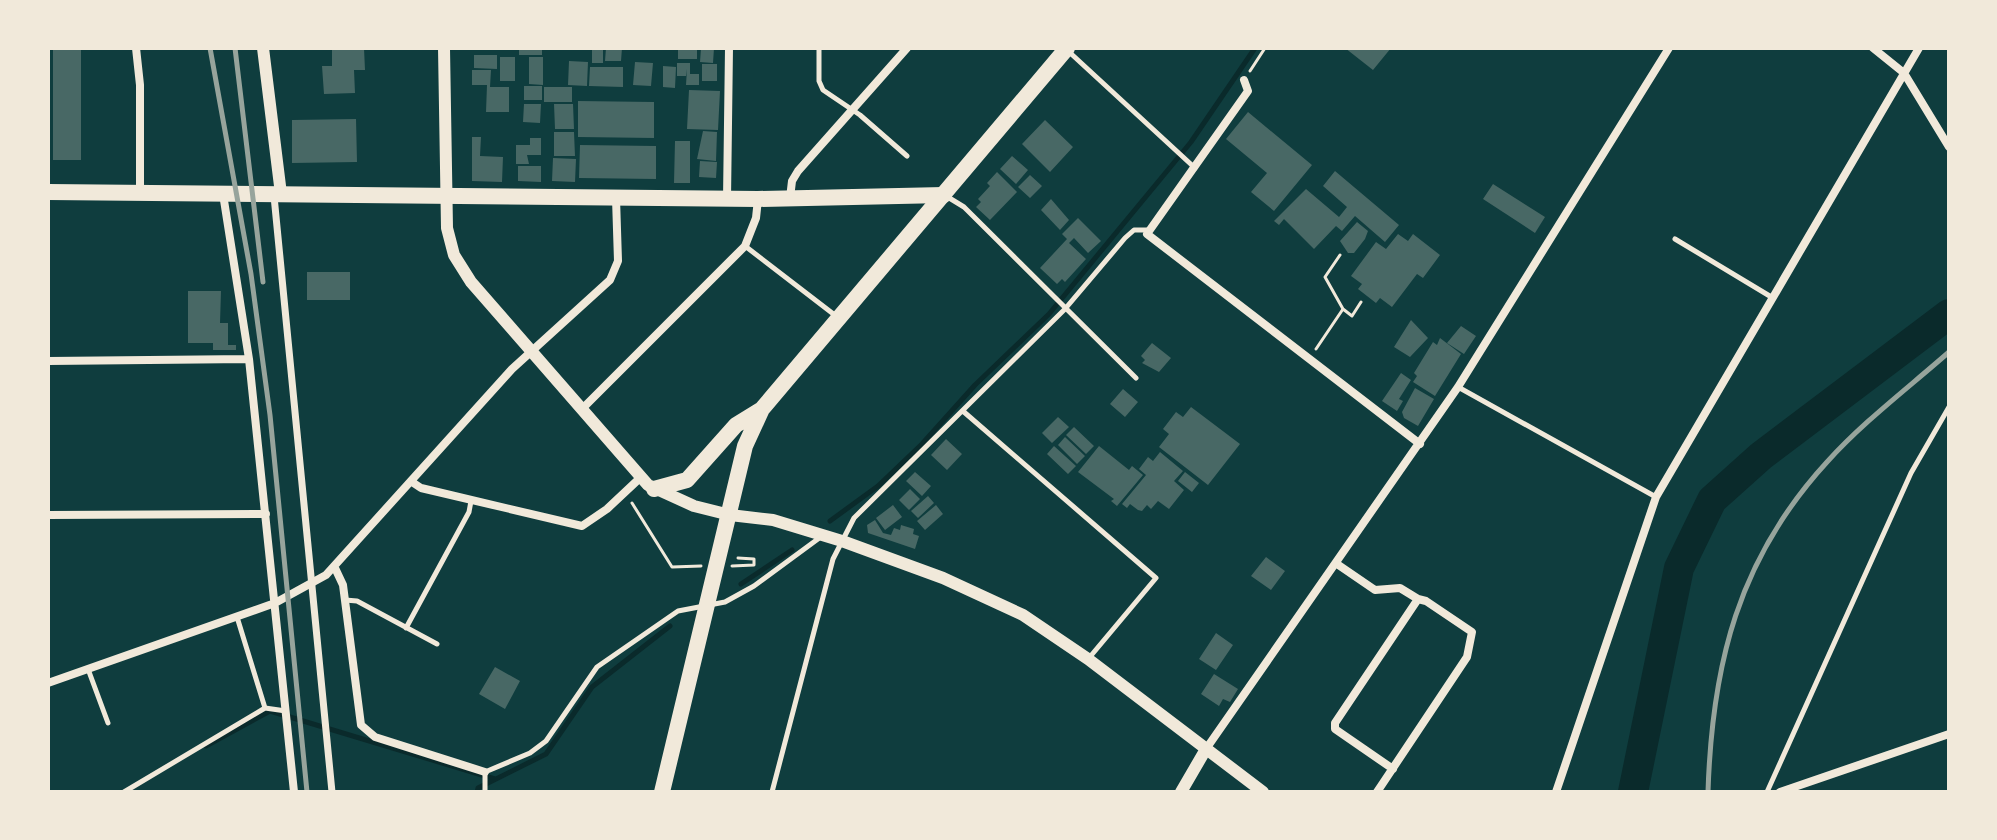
<svg xmlns="http://www.w3.org/2000/svg" width="1997" height="840" viewBox="0 0 1997 840" font-family="Jost,sans-serif">
<style>
.lines{fill:none;stroke-linecap:round;stroke-linejoin:round}
.stream{stroke:#0a2a2b;stroke-width:5}
.river{stroke:#0a2a2b;stroke-width:30}
.building{fill:#486865}
.path{stroke:#f1e9da;stroke-width:3}
.service{stroke:#f1e9da;stroke-width:5}
.pedestrian{stroke:#f1e9da;stroke-width:7}
.minor{stroke:#f1e9da;stroke-width:8}
.tertiary{stroke:#f1e9da;stroke-width:12}
.primary{stroke:#f1e9da;stroke-width:16}
.trunk{stroke:#f1e9da;stroke-width:16}
.rail{stroke:#97a49c;stroke-width:5}
</style>
<rect width="100%" height="100%" fill="#0f3d3e"/>
<g class="lines">
<!-- stream -->
<path class="stream" d="M830,521L878,486L922,444L975,385L1049,314L1191,142L1255,48
M741,584L792,550
M206,746L270,711L495,779
M477,792L478,788L546,754L592,687L670,626"/>
<!-- river -->
<path class="river" d="M1633,792L1679,568L1712,500L1761,456L1949,314"/>
</g>
<!-- building -->
<path class="building" d="M53,48H81V160H53Z
M332,48H364L365,70H354L355,93L324,94L322,66H332Z
M519,48H542V55H519Z
M592,48H603V63H592Z
M606,48H622L621,61H605Z
M678,48H697V59H678Z
M701,48H714L713,63L700,62Z
M1345,48H1391L1373,70Z
M474,55H497V69L474,68Z
M500,57H515V81H500Z
M529,57H543V85L529,84Z
M569,61L588,62L587,86L568,85Z
M635,62L653,63L651,86L633,85Z
M677,63H690V74H699V85H686L687,69L686,76H677Z
M702,64H717V81H702Z
M663,66L676,67L675,88L663,87Z
M590,67H623V87L589,86Z
M472,70H491L490,87H509V112H486L487,85H472Z
M524,86H542V100H524Z
M544,87H572V102H544Z
M689,90L720,91L718,130L687,129Z
M578,101L654,102V138L578,137Z
M524,104H541L540,123L523,122Z
M554,104H573L574,129H555Z
M1248,112L1312,165L1274,211L1251,192L1267,173L1226,139Z
M356,119L357,162L292,163V120Z
M1045,120L1073,147L1050,172L1022,144Z
M703,131L717,132L716,161L697,159Z
M554,132H574L575,156H554Z
M472,137H481L480,156L503,157L502,182L472,181Z
M530,138H541V155H527L529,164H516V145H530Z
M675,141H690V183H674Z
M580,145L656,146V179L579,178Z
M1012,156L1028,170L1016,184L1000,169Z
M553,158L576,159L575,182L552,181Z
M700,161L717,162L716,178L699,177Z
M518,166H541V182L518,181Z
M1335,171L1399,225L1385,242L1355,216L1342,231L1336,226L1314,249L1284,219L1279,225L1274,221L1306,189L1339,217L1347,207L1323,186Z
M997,172L1017,192L990,220L976,207L981,202L978,199L990,186L987,183Z
M1030,175L1042,186L1030,198L1018,187Z
M1493,184L1545,217L1535,233L1483,199Z
M1051,199L1069,220L1060,230L1041,210Z
M1078,218L1101,241L1088,253L1074,238L1069,243L1086,259L1065,282L1062,279L1057,284L1040,268L1067,239L1062,234Z
M1357,222L1368,231L1365,239L1354,253H1348L1340,241Z
M1398,234L1408,241L1413,234L1440,255L1423,278L1417,274L1392,307L1380,298L1376,303L1358,289L1362,284L1351,276L1376,242L1386,249Z
M307,272H350V300H307Z
M188,291H221L220,323H228V345H236V350H213V343H188Z
M1411,320L1428,338L1410,357L1394,347Z
M1461,326L1476,336L1464,354L1447,343Z
M1440,338L1461,354L1435,396L1413,382L1417,376L1414,373L1433,342L1437,345Z
M1152,343L1171,358L1159,372L1142,363L1145,360L1141,356Z
M1401,373L1411,380L1399,399L1403,401L1397,411L1382,401Z
M1415,388L1434,399L1418,426L1404,418L1402,412Z
M1123,389L1138,402L1125,417L1110,404Z
M1191,407L1240,444L1208,485L1159,447L1169,434L1163,429L1176,412L1183,417Z
M1058,417L1069,427L1052,443L1042,433Z
M1074,427L1094,446L1086,454L1066,435Z
M1065,437L1085,456L1077,464L1058,445Z
M946,439L962,454L947,470L931,455Z
M1054,446L1076,466L1068,474L1047,454Z
M1099,446L1129,470L1132,466L1143,475L1117,506L1111,501L1114,499L1078,472Z
M1160,452L1183,471L1174,481L1184,490L1169,509L1158,501L1151,509L1147,505L1142,511L1138,510L1130,504L1127,508L1122,504L1146,475L1139,469L1148,457L1153,461Z
M915,472L931,486L922,496L906,481Z
M1185,472L1199,483L1192,492L1178,481Z
M910,489L920,499L909,510L899,500Z
M928,496L934,503L918,518L911,511Z
M893,505L902,517L885,530L876,518Z
M936,505L943,514L925,530L917,521Z
M875,520L883,533L891,535L894,528L900,530L901,525L914,529L913,534L919,536L915,549L868,533L867,525Z
M1266,557L1285,571L1271,590L1251,576Z
M1216,633L1233,645L1216,670L1199,659Z
M495,667L520,681L505,709L479,694Z
M1214,674L1238,689L1230,702L1223,699L1219,706L1201,694Z"/>
<g class="lines">
<!-- path -->
<path class="path" d="M1250,71L1265,48
M1340,255L1325,277L1343,309L1352,316L1361,302
M1316,349L1343,309
M632,503L672,567L701,566
M732,566L754,565V559L738,558"/>
<!-- service -->
<path class="service" d="M819,48V81L823,90L860,115L907,156
M1067,50L1195,168
M946,196L964,207L1136,378
M1675,239L1773,298
M745,246L836,316
M1458,387L1656,497
M964,412L1156,578L1089,658
M345,600L357,601L437,644
M237,617L265,708L286,711
M406,628L469,512L471,501
M88,669L108,723
M124,792L265,708
M485,792V772L530,753L546,741L597,667L678,611L725,602L754,586L822,536
M772,792L833,559L854,518L1065,309L1125,238L1134,230H1147
M1767,792L1911,473L1949,407"/>
<!-- pedestrian -->
<path class="pedestrian" d="M274,196L332,792"/>
<!-- minor -->
<path class="minor" d="M136,48L140,85V193
M1873,48L1904,73L1949,147
M1244,80L1248,91L1147,234L1420,444
M223,194L249,359L294,792
M790,198L792,181L798,171L907,48
M727,199L729,48
M48,361L249,359
M582,409L745,246L756,218L758,199
M412,482L421,488L582,526L607,509L640,478
M48,515L266,514
M1337,564L1375,590L1400,588L1418,599
M335,568L343,585L361,725L375,737L485,772
M48,683L275,603L326,575L512,369L610,280L618,261L616,198
M1206,749L1458,387L1669,48
M1377,792L1467,657L1472,632L1426,601L1418,599L1335,723V729L1393,769
M1556,792L1656,497L1919,48
M1780,792L1949,734"/>
<!-- tertiary -->
<path class="tertiary" d="M263,48L281,194
M444,48L447,228L454,255L471,282L648,485L694,506L730,515L773,520L842,541L943,578L1023,615L1088,659L1263,792
M1181,792L1206,749"/>
<!-- primary -->
<path class="primary" d="M48,192L758,199L944,195"/>
<!-- trunk -->
<path class="trunk" d="M654,489L687,480L736,425L762,409
M662,792L745,446L762,409L1067,48"/>
<!-- rail -->
<path class="rail" d="M210,48L251,274L270,415L307,792
M235,48L263,282
M1708,792C1712,665 1738,559 1827,462C1863,422 1908,388 1949,352"/>
</g>
<!-- border -->
<rect width="1997" height="840" fill="none" stroke="#f1e9da" stroke-width="100"/>
</svg>
